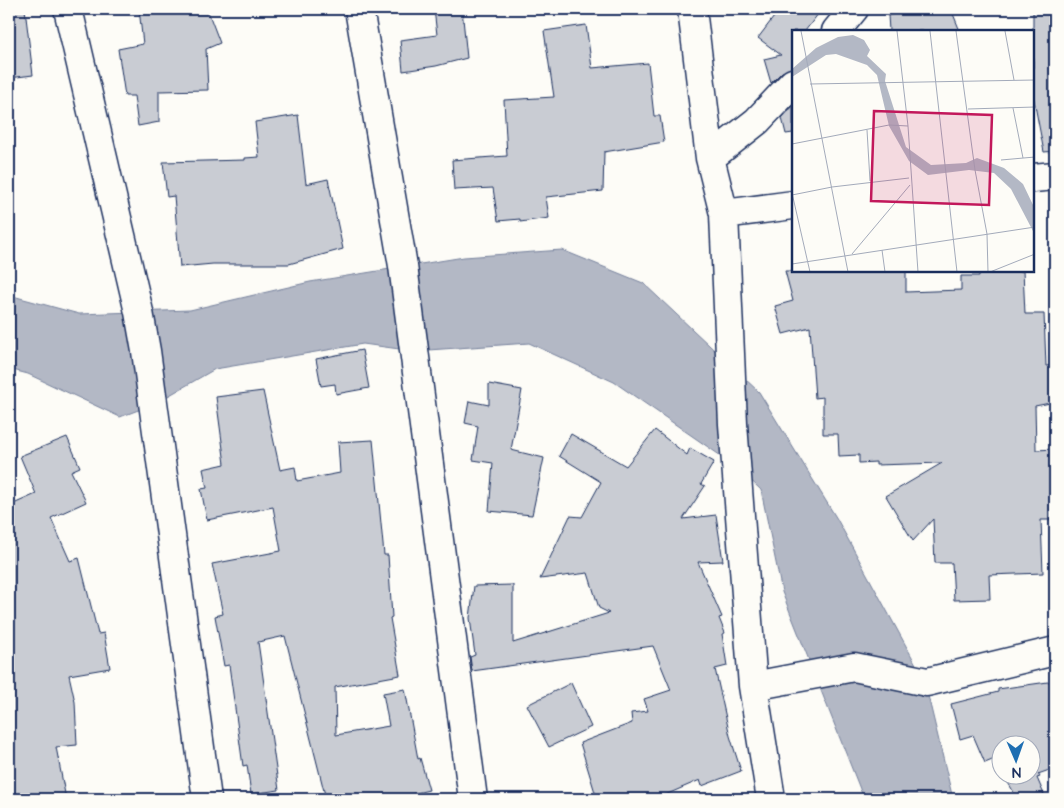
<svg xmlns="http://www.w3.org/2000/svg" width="1064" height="808" viewBox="0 0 1064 808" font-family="'Architects Daughter',sans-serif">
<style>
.water{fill:#b3b8c5;stroke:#76819c}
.building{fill:#c9ccd3;stroke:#1b2f5e}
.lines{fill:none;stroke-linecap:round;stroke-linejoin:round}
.minor-casing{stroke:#1b2f5e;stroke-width:31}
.minor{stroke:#fdfcf7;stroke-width:28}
.inset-road{fill:none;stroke:#a3aaba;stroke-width:1}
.view{fill:#c2185b;fill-opacity:0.15;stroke:#c2185b;stroke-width:2.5}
.inset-edge{fill:none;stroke:#1b2f5e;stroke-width:2.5}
</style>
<rect width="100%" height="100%" fill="#fdfcf7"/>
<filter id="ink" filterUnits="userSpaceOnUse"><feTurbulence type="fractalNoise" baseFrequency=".02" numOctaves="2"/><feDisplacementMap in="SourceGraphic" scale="10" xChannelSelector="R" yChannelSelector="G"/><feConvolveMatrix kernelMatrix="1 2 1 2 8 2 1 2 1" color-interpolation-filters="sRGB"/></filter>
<g filter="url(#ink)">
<!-- water -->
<path class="water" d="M562,250L643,283L759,392L837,519L924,679L953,799H864L782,592L761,490L737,467L614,382L529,343L414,351L363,344L215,369L154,404L120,417L28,374L9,369V295L79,314L190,310L310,282L464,257Z"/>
<!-- building -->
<path class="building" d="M9,9H25L33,75L9,78Z
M139,9H207L220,43L206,49L208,90L159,91V122L138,126L134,96H125L118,49L143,44Z
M434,9H462L467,58L436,66L403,71L400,40L437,35Z
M780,9H822L805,31H793V68L782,72L771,83L764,59L781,55L758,38Z
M951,9L960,31H889L888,15Z
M1033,9H1055V151L1044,152L1033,95Z
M586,25L592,68L648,63L654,116H660L664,142L604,152L603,191L546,197L549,218L520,222V219L498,221L493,188L454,190L452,160L507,156L504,100L554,97L544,31Z
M793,106V133L786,134L782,118Z
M298,115L306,184L328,179L343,249L289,264H213L180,267L174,196L167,197L163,162L245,160V158L259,157L255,122Z
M785,271H906V292L961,290V276H979V271H1023L1025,314H1044L1046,366L1055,365V402L1035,406L1036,450L1055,449V520H1041L1043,573L989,575L990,599L954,600L952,563H935L933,519L913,541L886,496L942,463L876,465V462L859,463V455L839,456L838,434H823V397L815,398L810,327L783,334L775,306L793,301Z
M362,350L369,388L336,394L335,384L321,386L316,359Z
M489,384L522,390L511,450L544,458L532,515L489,511L493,463L473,460L478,426L465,423L469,401L489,405Z
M263,391L280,470L295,467L297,481L340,473L338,442L373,440L384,555H388L392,617L390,618L400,675L335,687L336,735L389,726L383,693L405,689L418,759L420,758L429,790L391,799H326L285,636L258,642L279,790L251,794L247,765L243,766L229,665L224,666L215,616L223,614L212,564L281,551L273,507L207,520L201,489L207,488L203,469L225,464L216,397Z
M655,430L687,455L690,448L714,462L701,484L705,486L683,519L716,515L723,561L698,562L722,617L719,618L725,633L722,634L727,666L715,669L730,736L741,771L702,786L700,780L656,799H597L580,743L632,723L631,713L648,711L644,699L671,690L653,646L472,671L470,657L475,655L470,618L474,586L513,585V643L609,613L599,608L588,573L540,579L570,516L582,517L601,482L559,456L571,434L626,466Z
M67,437L80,467L71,471L86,502L51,518L70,561L79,558L98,634L104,633L110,668L69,675L75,702L77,745L56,747L66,799H9V506L36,494L20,456Z
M1055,681V768L1038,774L1040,777L1037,778L1046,799H1018L1004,776H1032V746H1002V769L997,758L985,763L973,735L960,739L951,704L998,692V689Z
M571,683L591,727L549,747L527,705Z"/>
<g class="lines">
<!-- minor casing -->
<g class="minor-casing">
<path id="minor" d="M68,9L139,312L146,351L207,799
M359,9L403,266L473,799
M692,9L710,158L724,214L733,424L753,686L771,799
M836,31L854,9
M710,158L757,121L793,83
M1033,178L1055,176
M724,214L793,205
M753,686L854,667L927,682L1055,651"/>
</g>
<!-- minor -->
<use href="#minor" class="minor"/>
</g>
</g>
<!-- overview -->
<g transform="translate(792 30)">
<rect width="242" height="242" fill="#fdfcf7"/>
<path d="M61,5L72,10L78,20L75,26L94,44L93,51L114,117L139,135L174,133L185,128L212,138L231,154L242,177V203L219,159L202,143L177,140L136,145L117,131L97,96L85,45L75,35L44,24L34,25L0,47V39L24,18L46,7Z" fill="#b3b8c5"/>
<path class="inset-road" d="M9,1L56,242M105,1L116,96L126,242M138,1L165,242M164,1L183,140L195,204L196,242M213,1L222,50M18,54L243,50M221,78L231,128M176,79L243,77M75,100L78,151M0,114L97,95L116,96M209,130L243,127M0,163L18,242M0,165L40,157L117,148M90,220L93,242M60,224L118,155M0,234L243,197M198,242L243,224"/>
<path class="view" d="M82,81L200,85L197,175L79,171Z"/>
<rect width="242" height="242" class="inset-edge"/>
</g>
<!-- margin -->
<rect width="1064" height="808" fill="none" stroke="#fdfcf7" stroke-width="30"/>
<rect x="15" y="15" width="1034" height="778" fill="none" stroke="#1b2f5e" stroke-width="2" filter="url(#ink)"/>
<!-- north arrow -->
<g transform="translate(1016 760) rotate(178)"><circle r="24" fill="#fdfcf7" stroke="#a3aaba"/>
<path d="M0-4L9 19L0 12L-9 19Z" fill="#1f6fb2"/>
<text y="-8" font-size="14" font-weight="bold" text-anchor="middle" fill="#1b2f5e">N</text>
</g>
</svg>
